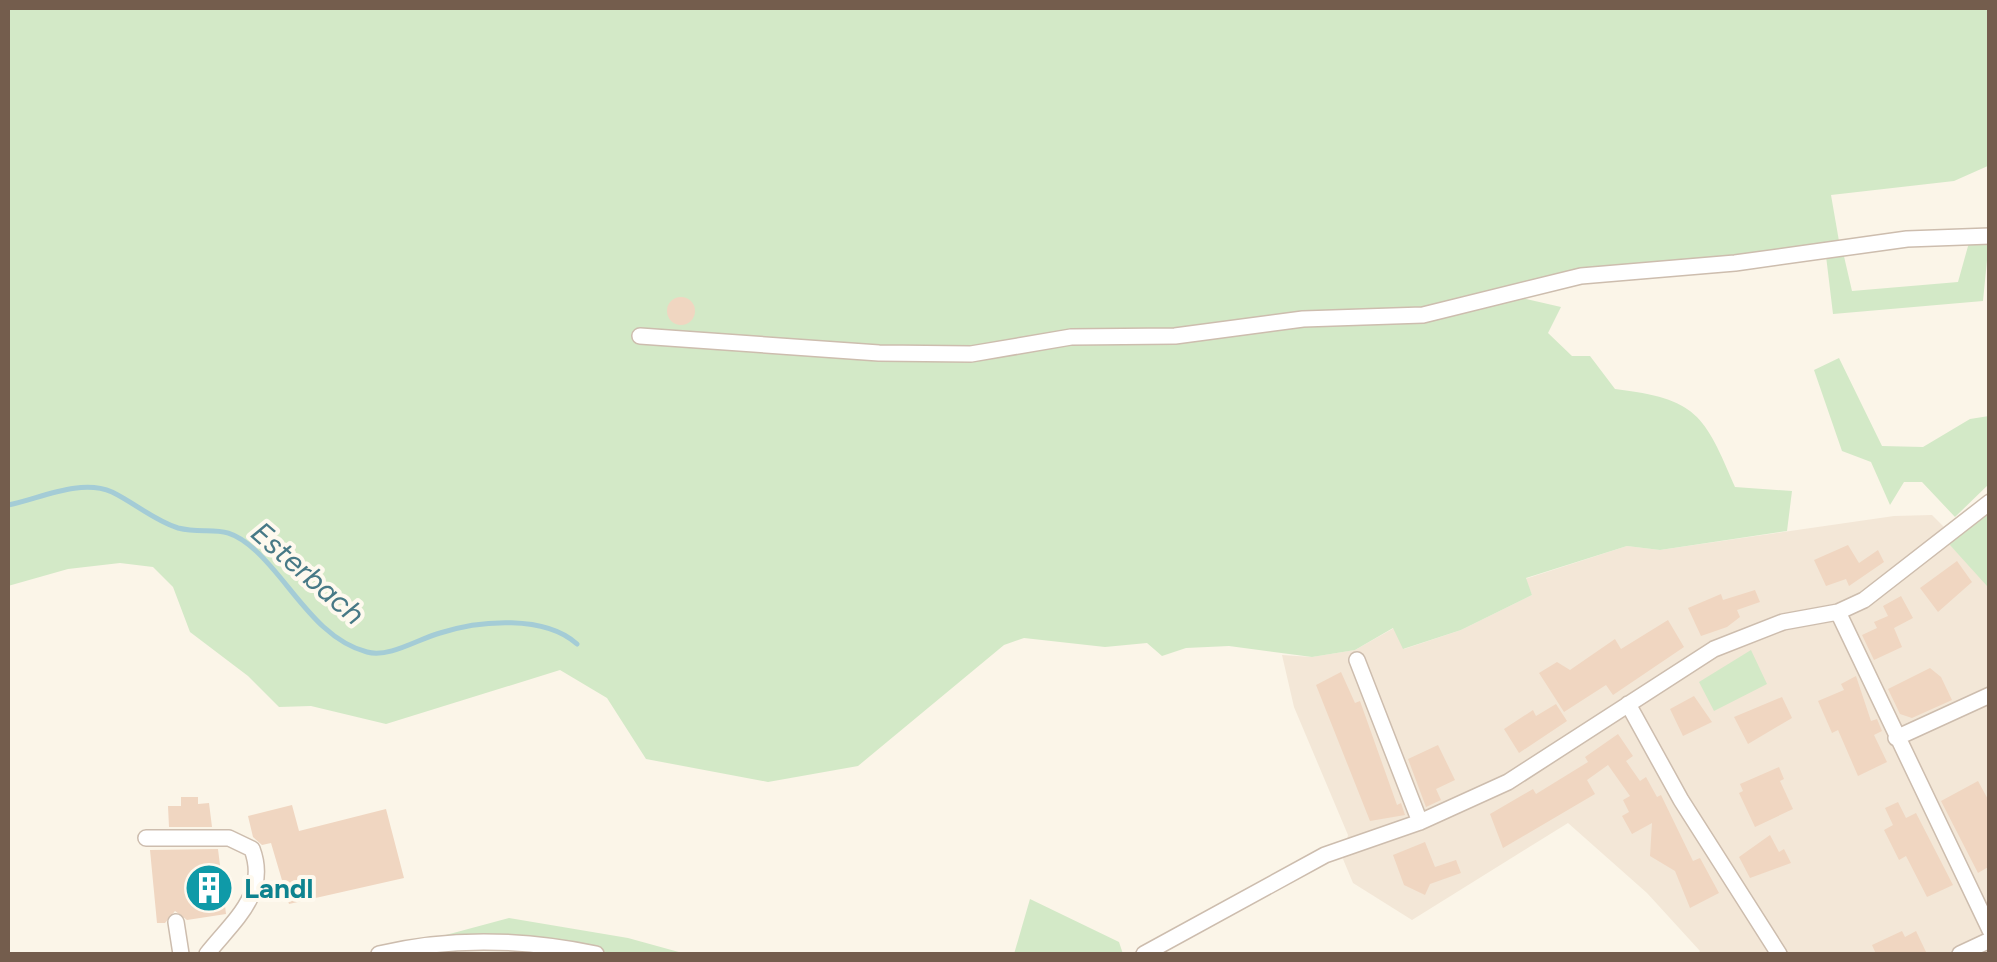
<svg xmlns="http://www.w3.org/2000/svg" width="1997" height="962" viewBox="0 0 1997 962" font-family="Figtree,sans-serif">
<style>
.residential{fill:#f3e7d7}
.green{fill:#d3e9c7}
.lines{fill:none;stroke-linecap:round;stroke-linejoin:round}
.stream{stroke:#a4ccd6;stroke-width:5}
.building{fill:#f0d6c1}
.minor-casing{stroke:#cdbdae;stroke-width:18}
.minor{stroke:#fff;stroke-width:15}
.labels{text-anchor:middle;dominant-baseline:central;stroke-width:8;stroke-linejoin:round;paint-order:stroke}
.culture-label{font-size:28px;font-weight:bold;fill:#0d838f;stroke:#fef9ee;text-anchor:start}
.water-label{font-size:30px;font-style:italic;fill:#477986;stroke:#fef9ee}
</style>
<rect width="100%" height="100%" fill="#fbf5e8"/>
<!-- residential -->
<path class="residential" d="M1932,515L1949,532V544L1989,585V954H1698L1700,951L1647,893L1568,823L1412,920L1353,883L1343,859L1348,835L1294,707L1282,655L1312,657L1355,650L1394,628L1404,649L1461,630L1532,595L1525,579L1627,546L1660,550L1894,516Z"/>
<!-- green -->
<path class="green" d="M8,8H1989L1990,165L1954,181L1831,195L1840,247L1518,289L1522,298L1561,307L1548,333L1572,356H1590L1615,389C1697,399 1704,414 1735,487L1792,491L1787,531L1660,550L1627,546L1526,578L1532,595L1461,630L1403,649L1393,628L1355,650L1312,657L1229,646L1186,648L1162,656L1147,643L1105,647L1024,638L1004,645L858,766L768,782L646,759L607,698L560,670L386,724L311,706L279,707L248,676L190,632L173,587L153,567L120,563L68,569L8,586Z
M1970,239L1989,240L1983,301L1833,314L1826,256L1843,252L1852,291L1958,282Z
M1839,358L1882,446L1923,447L1970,419L1989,416V484L1955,517L1922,482H1904L1890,505L1871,462L1842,451L1814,370Z
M1989,512L1990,585L1987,586L1949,544Z
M1751,650L1767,684L1714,711L1699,682Z
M1030,899L1119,942L1123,954H1014Z
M509,918L628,938L686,954H615L574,945L431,939Z"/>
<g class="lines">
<!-- stream -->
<path class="stream" d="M8,505C39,499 80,478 112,492C133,502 155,521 178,528C210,536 223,520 256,551C291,583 317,639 367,652C390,658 418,639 440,633C480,620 545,615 577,644"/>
</g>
<!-- building -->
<path class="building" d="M667 311a14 14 0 1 1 28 0a14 14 0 1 1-28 0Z
M1848,545L1859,563L1878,550L1884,562L1849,586L1846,579L1826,586L1814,560Z
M1957,561L1972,582L1938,612L1920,588Z
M1755,590L1760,602L1737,610L1740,617L1727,627L1701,636L1688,608L1721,594L1723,600Z
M1901,596L1913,618L1894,628L1902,647L1874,660L1862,635L1877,628L1874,622L1888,616L1883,606Z
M1668,620L1684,647L1613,695L1606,685L1564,712L1539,673L1557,662L1570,670L1615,639L1621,649Z
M1930,668L1941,677L1952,700L1912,718L1900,714L1888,689Z
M1341,672L1355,703L1360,701L1397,805L1401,803L1405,815L1370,821L1316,685Z
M1856,676L1871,721L1877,719L1882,731L1874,735L1887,762L1858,776L1838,730L1832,733L1818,701L1844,690L1841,684Z
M1694,696L1712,722L1683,736L1670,709Z
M1782,697L1792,718L1748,744L1734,717Z
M1556,704L1567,721L1519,753L1504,729L1533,710L1536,716Z
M1618,734L1633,756L1626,761L1640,781L1646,777L1657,797L1661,795L1693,861L1700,858L1719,893L1690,908L1675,871L1650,856L1652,823L1632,834L1622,816L1629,812L1623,800L1630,796L1608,765L1587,780L1595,794L1503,848L1490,814L1533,789L1536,794L1588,762L1585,757Z
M1438,745L1455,780L1436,789L1441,800L1426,807L1408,759Z
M1779,767L1784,779L1780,781L1793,809L1755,827L1739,793L1743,791L1740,784Z
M1978,781L1990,803V866L1978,873L1941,801Z
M181,797H198V804L209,803L212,827H169L168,806H181Z
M1898,802L1906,818L1916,813L1953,885L1927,897L1906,856L1899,860L1884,830L1893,825L1885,808Z
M292,805L299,831L386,809L404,878L289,904L271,843L262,845L253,837L248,816Z
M1770,835L1779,852L1784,849L1791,863L1750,878L1739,857Z
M1425,842L1435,867L1456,860L1461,873L1430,884L1425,895L1404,885L1393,855Z
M218,849L226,914L187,920L175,911L165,923H157L150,850Z
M1902,931L1905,937L1916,931L1927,954H1876L1872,945Z"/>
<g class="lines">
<!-- minor casing -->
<g class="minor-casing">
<path id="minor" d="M640,336L879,353L971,354L1071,337L1175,336L1303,319L1423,315L1581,276L1735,263L1907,239L1990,236
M1838,612L1990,930
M1357,660L1420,822
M1628,704L1681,800L1779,954
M1896,738L1990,695
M146,838H229L252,849C269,894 233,921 207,954
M176,922L181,954
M379,954C450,937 524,939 596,954
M1144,954L1325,855L1420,822L1508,782L1714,649L1783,622L1838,612L1864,600L1990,502
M1960,954L1990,940"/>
</g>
<!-- minor -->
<use href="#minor" class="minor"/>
</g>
<!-- icons -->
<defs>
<g id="building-disc" transform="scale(2.5)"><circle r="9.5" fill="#0f9aa8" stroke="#fef9ee"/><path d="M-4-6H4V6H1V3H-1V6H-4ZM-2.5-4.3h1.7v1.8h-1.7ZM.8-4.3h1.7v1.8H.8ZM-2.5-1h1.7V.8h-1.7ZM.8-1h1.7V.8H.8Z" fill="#fff"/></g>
</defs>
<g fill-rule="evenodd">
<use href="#building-disc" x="209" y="888"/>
</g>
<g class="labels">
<!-- culture labels -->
<g class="culture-label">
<text x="244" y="888">Landl</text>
</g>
<!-- water labels -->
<g class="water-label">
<text transform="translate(308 573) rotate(41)">Esterbach</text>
</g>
</g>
<!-- border -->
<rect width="1997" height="962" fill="none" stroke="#745d4d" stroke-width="20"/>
</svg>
